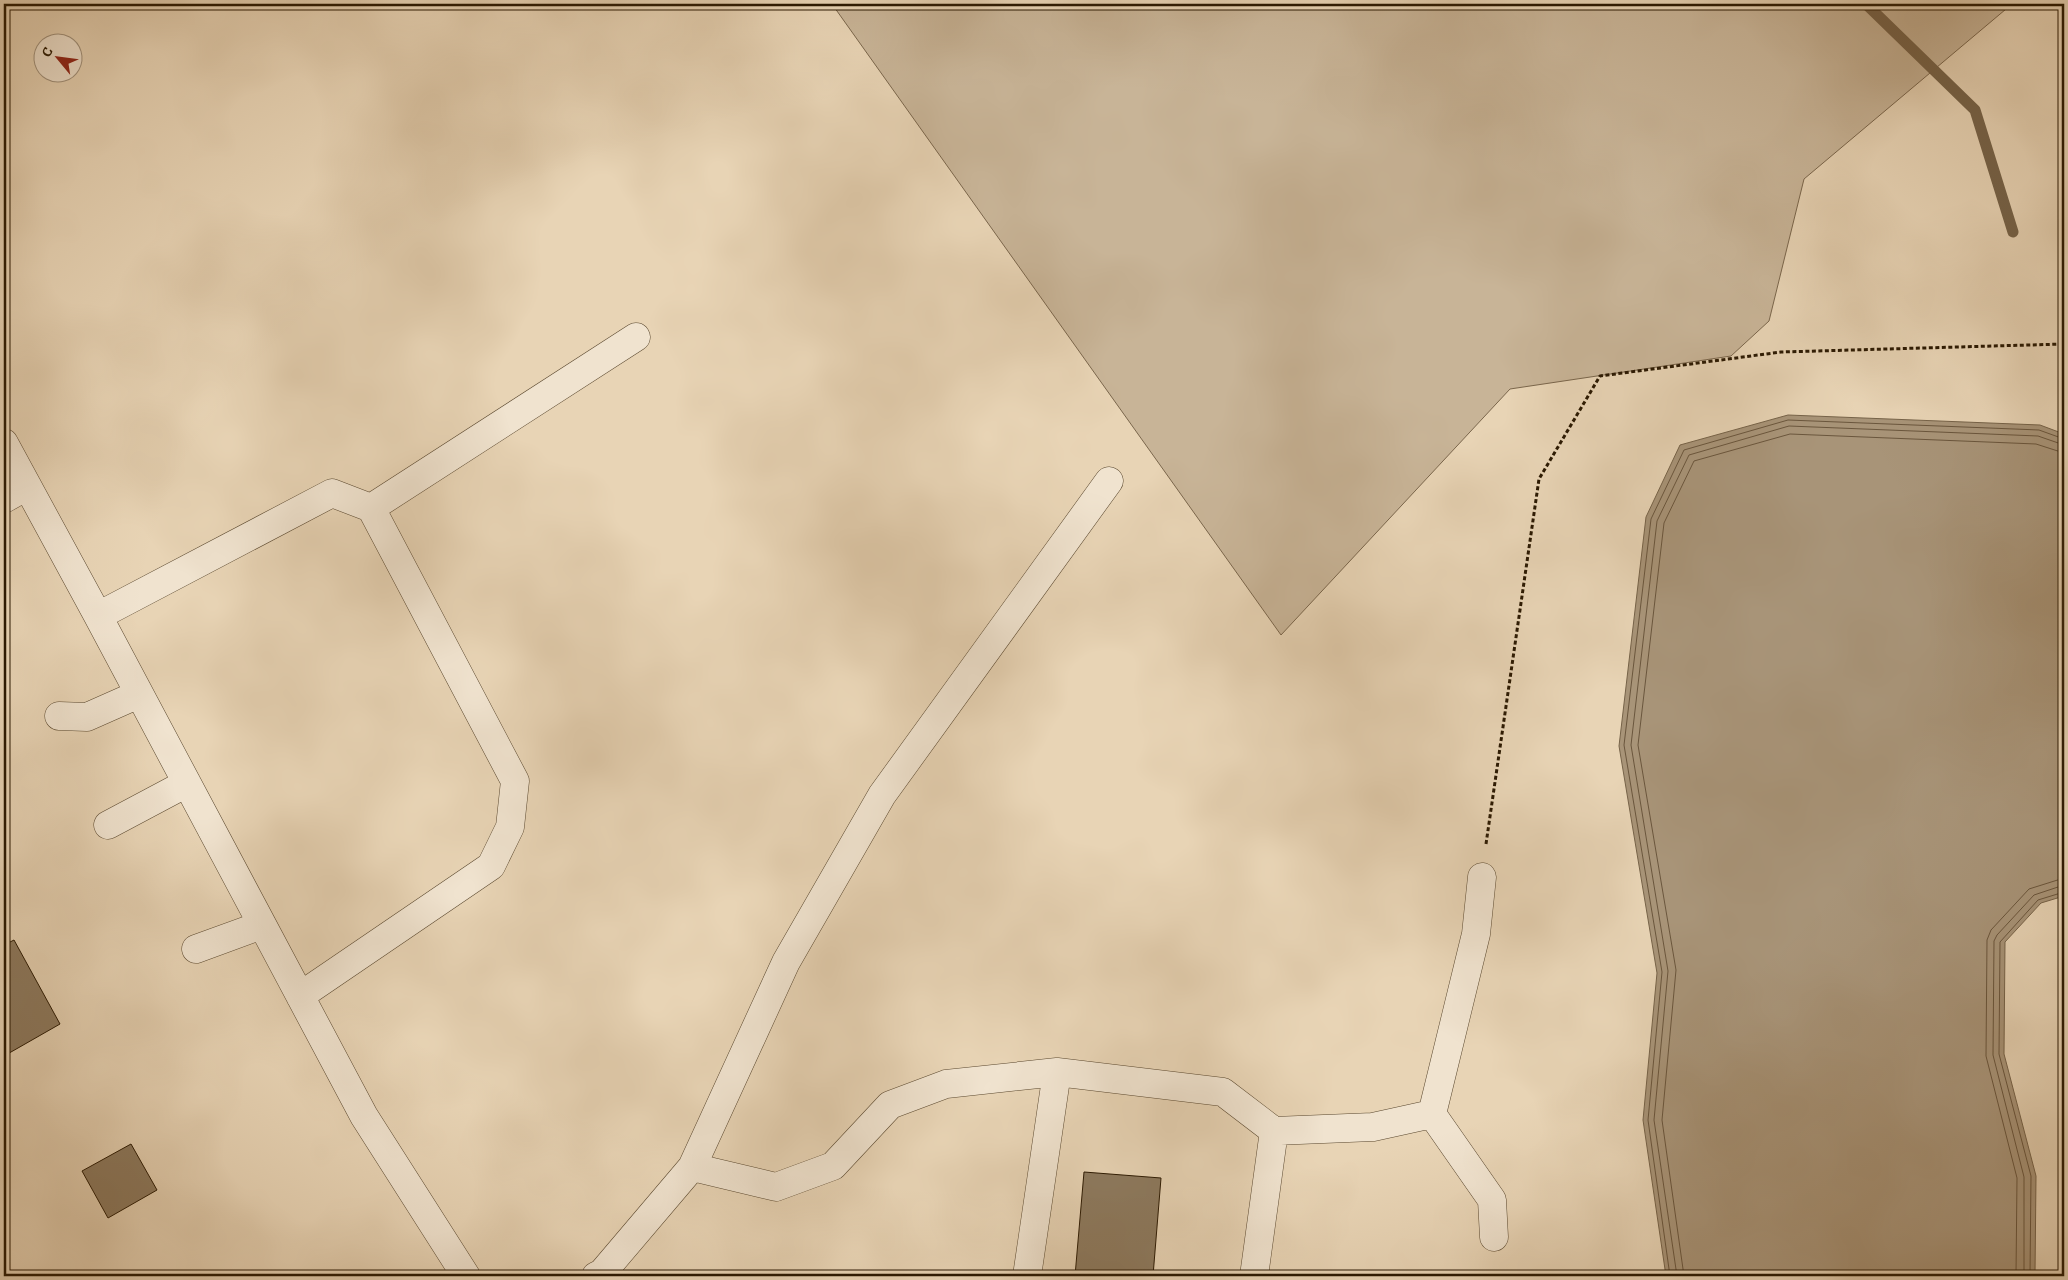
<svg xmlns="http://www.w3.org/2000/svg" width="2068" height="1280" viewBox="0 0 2068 1280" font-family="Alegreya,serif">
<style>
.green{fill:#c8b497;stroke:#7a664c}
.water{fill:#a89478;stroke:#766349}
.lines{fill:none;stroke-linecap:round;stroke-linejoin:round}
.shore{stroke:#6a563d;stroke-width:1}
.stream{stroke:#766349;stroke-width:11}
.building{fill:#8d7a5f;stroke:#2b1902}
.minor-casing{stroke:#5a482f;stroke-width:29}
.path{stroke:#2b1902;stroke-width:3;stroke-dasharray:4 2.5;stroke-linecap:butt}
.minor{stroke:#f0e3cf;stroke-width:28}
</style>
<rect width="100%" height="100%" fill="#e8d4b5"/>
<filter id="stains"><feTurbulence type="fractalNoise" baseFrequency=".004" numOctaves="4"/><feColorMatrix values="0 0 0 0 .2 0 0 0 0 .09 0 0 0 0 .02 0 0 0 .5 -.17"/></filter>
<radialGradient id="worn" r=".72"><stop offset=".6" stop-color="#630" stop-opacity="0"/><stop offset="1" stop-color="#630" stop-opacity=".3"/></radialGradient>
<!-- green -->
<path class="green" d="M832,4H2012L1804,179L1769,321L1731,356L1510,389L1281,635Z"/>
<!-- water -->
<path class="water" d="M1788,415L2040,425L2064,434V896L2041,903L2005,942L2004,1054L2036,1176L2035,1276H1666L1643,1120L1657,973L1619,746L1646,517L1680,445Z"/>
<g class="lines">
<!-- shore -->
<path class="shore" d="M1670,1276L1648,1120L1662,972L1624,745L1651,519L1684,450L1788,420L2039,430L2064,439
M1677,1276L1654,1120L1668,971L1631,745L1657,521L1689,455L1789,426L2038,436L2064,445
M1684,1276L1662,1120L1676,970L1638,745L1664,523L1694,461L1790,434L2036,444L2064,453
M2016,1276L2017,1178L1986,1056L1987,940L1991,930L2029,889L2064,878
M2024,1276V1177L1993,1055L1994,941L1997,935L2034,895L2064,885
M2030,1276L2031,1176L1999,1054L2000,942L2038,900L2064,892"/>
<!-- stream -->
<path class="stream" d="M1866,4L1975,110L2013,232"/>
</g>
<!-- building -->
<path class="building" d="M14,940L60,1024L4,1056V945Z
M131,1144L157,1190L108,1218L82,1171Z
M1084,1172L1161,1178L1153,1276H1075Z"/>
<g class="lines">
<!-- minor casing -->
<g class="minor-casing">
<path id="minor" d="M4,443L98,616L364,1116L466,1276
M4,499L27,486
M98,616L332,493L371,508L636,337
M59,716L87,717L139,694
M108,825L187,783
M196,949L262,925
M300,996L491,866L510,827L515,781L371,508
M1432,1114L1492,1200L1494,1237
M1274,1131L1373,1127L1432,1114L1476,934L1482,877
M692,1167L776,1187L833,1166L890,1105L946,1084L1057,1072L1223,1092L1274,1131L1254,1276
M596,1276L602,1273L692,1167L786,962L882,795L1109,481
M1027,1276L1057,1072"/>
</g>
<!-- path -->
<path class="path" d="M1486,844L1539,479L1600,376L1781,352L2064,344"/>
<!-- minor -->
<use href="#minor" class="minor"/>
</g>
<!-- margin -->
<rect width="2068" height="1280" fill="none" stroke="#e8d4b5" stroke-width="20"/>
<rect x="5" y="5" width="2058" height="1270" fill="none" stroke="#2b1902" stroke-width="2.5"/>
<rect x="10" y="10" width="2048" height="1260" fill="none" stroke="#2b1902"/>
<!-- north arrow -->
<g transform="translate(58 58) rotate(299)"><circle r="24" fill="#f0e3cf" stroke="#a1927d"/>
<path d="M0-4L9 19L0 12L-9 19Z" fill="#8f2418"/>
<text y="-8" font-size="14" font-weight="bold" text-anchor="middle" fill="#2b1902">С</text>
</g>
<rect width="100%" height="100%" filter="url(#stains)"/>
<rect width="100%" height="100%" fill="url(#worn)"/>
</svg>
